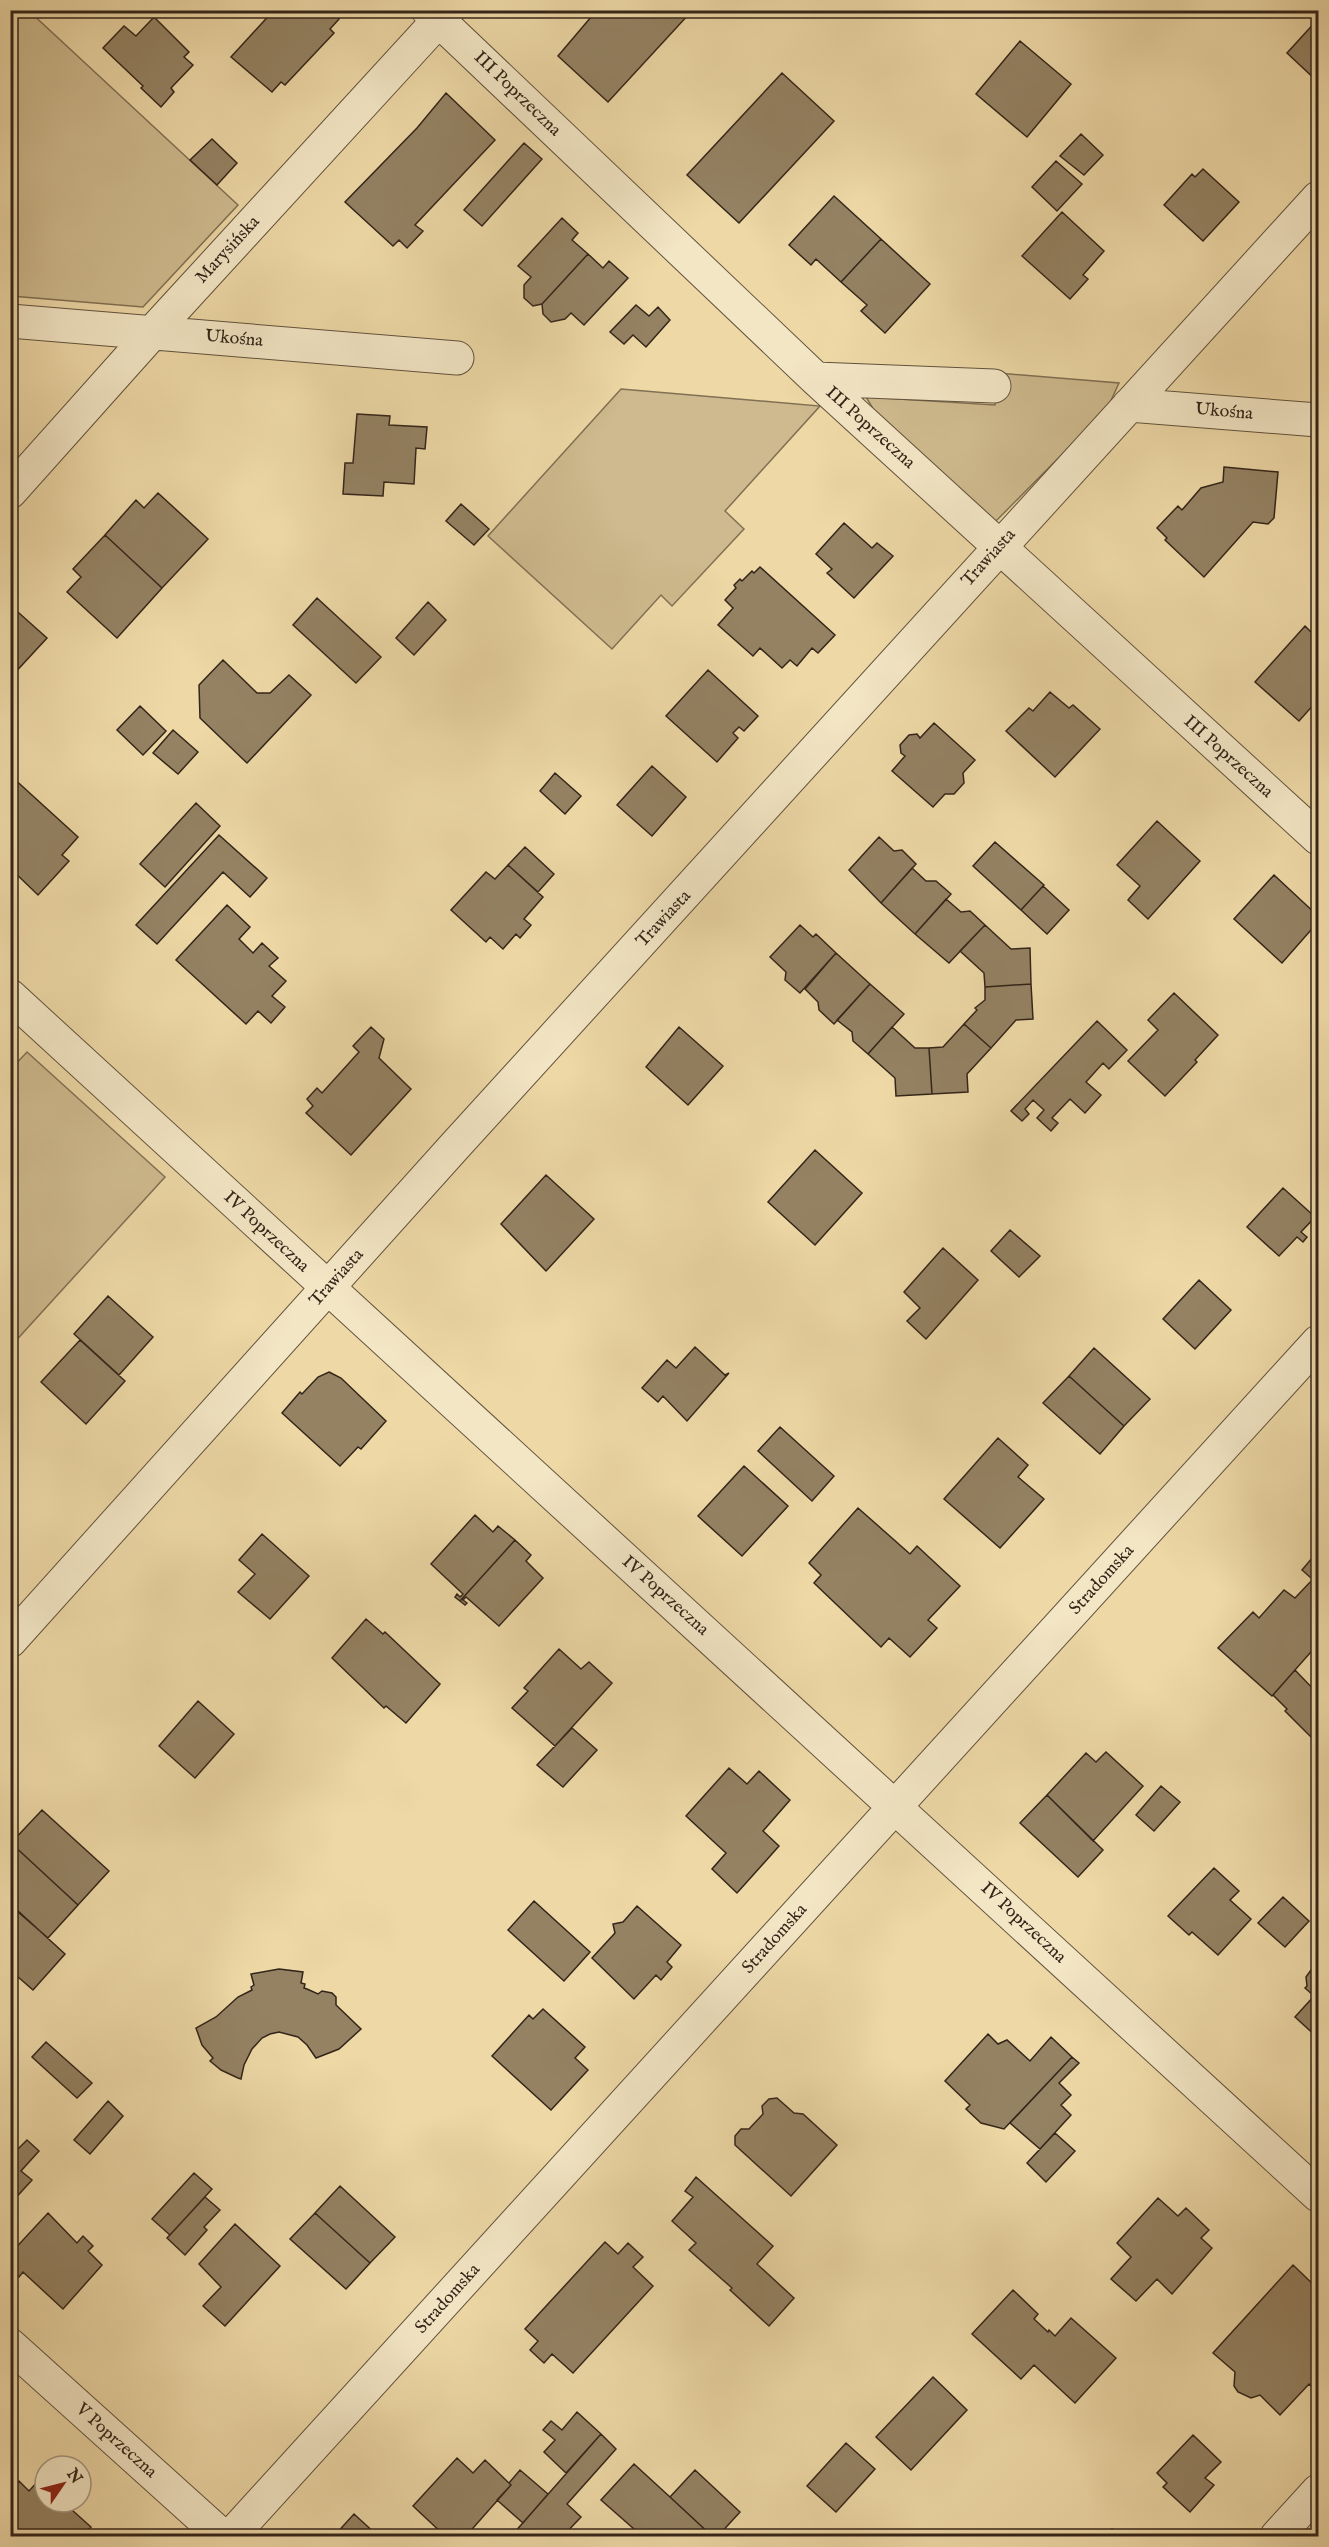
<svg xmlns="http://www.w3.org/2000/svg" width="1329" height="2547" viewBox="0 0 1329 2547" font-family="'IM FELL English',serif">
<style>
.green{fill:#ceba8e;stroke:#817054;stroke-width:1.5}
.building{fill:#948263;stroke:#34251a;stroke-width:1.5}
.lines{fill:none;stroke-linecap:round;stroke-linejoin:round}
.minor-casing{stroke:#62523d;stroke-width:35}
.minor{stroke:#f3e6c5;stroke-width:33}
.labels{text-anchor:middle;dominant-baseline:central;stroke-width:5;stroke-linejoin:round;paint-order:stroke}
.street-label{font-size:18px;fill:#34251a;stroke:#f3e6c5}
</style>
<rect width="100%" height="100%" fill="#edd8a6"/>
<filter id="stains"><feTurbulence type="fractalNoise" baseFrequency=".00333" numOctaves="4"/><feColorMatrix values="0 0 0 0 .2 0 0 0 0 .09 0 0 0 0 .02 0 0 0 .5 -.17"/></filter>
<radialGradient id="worn" r=".72"><stop offset=".6" stop-color="#630" stop-opacity="0"/><stop offset="1" stop-color="#630" stop-opacity=".3"/></radialGradient>
<!-- green -->
<path class="green" d="M10,11H29L238,205L143,307L11,296Z
M998,373L1119,383L1107,409L996,521L875,412L866,397L995,405Z
M621,389L820,406L725,511L744,529L672,606L661,595L612,649L488,536Z
M27,1052L165,1177L11,1346V1069Z"/>
<!-- building -->
<path class="building" d="M274,10H330L339,19L330,29L334,33L285,85L281,82L272,92L231,57Z
M597,10H685L689,14L608,102L558,56Z
M154,17L189,52L184,57L193,65L171,88L174,92L161,107L141,88L143,86L103,48L124,26L136,36Z
M1318,19V82L1287,53Z
M1020,41L1071,84L1027,137L976,94Z
M782,73L834,121L739,223L687,175Z
M446,93L495,140L415,225L423,231L407,248L399,240L393,246L345,202L417,128Z
M1081,134L1103,155L1084,175L1060,156Z
M212,139L237,163L217,185L190,160Z
M524,143L542,159L482,226L464,210Z
M1056,161L1082,184L1057,211L1032,187Z
M1203,169L1239,202L1203,241L1164,205L1192,174L1195,177Z
M834,196L881,239L841,282L816,259L811,265L789,245Z
M1062,212L1104,251L1083,275L1088,279L1070,299L1022,256Z
M562,218L578,233L572,240L588,254L542,304L533,306L524,298V285L531,277L518,266Z
M881,239L930,284L885,333L861,311L867,305L841,282Z
M588,254L603,268L609,261L628,278L584,325L571,313L565,319L551,322L543,314L542,304Z
M636,305L649,316L658,307L670,320L646,347L633,335L624,344L610,332Z
M357,414L390,416L389,425L427,427L425,449L416,448L414,484L384,482L383,496L343,494L345,463H353Z
M1224,467L1278,472L1274,518L1268,524L1253,522L1204,577L1165,540L1167,538L1157,528L1178,506L1182,510L1201,488L1223,482Z
M158,493L208,539L162,588L105,535L136,500L144,508Z
M461,504L489,529L474,545L446,521Z
M844,523L872,548L877,543L893,556L854,598L827,573L832,569L816,554Z
M105,535L162,588L117,638L67,592L81,577L73,569Z
M760,567L835,635L818,653L812,648L797,666L790,660L782,668L760,648L753,656L718,625L733,608L725,600L736,588L734,585L740,579L742,581L752,571L754,573Z
M317,598L381,657L356,683L293,625Z
M428,602L446,620L414,655L396,638Z
M10,605L47,638L10,678Z
M1305,626L1318,639V706L1315,703L1299,721L1255,682Z
M223,660L257,693H270L289,675L311,695L247,763L200,718L199,685Z
M708,670L758,716L744,731L739,727L733,733L738,738L717,762L666,716Z
M1050,692L1069,708L1073,705L1100,729L1055,777L1006,731L1029,708L1033,711Z
M140,706L166,731L143,755L117,730Z
M934,723L975,760L963,773L964,783L954,794H945L933,807L892,771L905,756L901,753L900,745L909,735L917,734L920,738Z
M173,730L198,752L178,774L153,753Z
M652,766L686,797L652,836L617,805Z
M555,773L581,796L565,814L540,791Z
M11,776L78,837L62,855L69,861L38,895L10,868Z
M196,803L220,826L165,887L140,864Z
M1157,821L1200,861L1148,919L1128,900L1140,886L1117,865Z
M219,835L267,878L250,897L223,872L157,944L136,925Z
M879,837L894,851L902,850L916,864L881,903L849,870Z
M995,842L1044,885L1021,910L973,866Z
M525,847L554,874L538,892L508,865Z
M508,865L543,897L524,919L531,925L520,938L516,934L503,949L490,937L486,942L451,910L486,872L495,879Z
M912,868L926,881H936L951,894L915,934L881,903Z
M1274,875L1318,916V922L1282,963L1234,919Z
M1043,886L1069,910L1047,934L1021,910Z
M946,899L961,912L970,911L985,925L949,963L915,934Z
M227,905L250,927L239,939L253,953L262,943L278,958L269,966L286,981L272,996L285,1007L271,1023L258,1011L246,1024L176,960Z
M800,925L813,937L816,934L836,953L800,993L785,980L786,972L770,957Z
M985,925L1011,949L1030,948L1031,984L985,987L984,973L960,951Z
M836,953L870,984L834,1024L819,1010L818,1002L805,989Z
M870,984L904,1014L868,1054L853,1041L852,1032L837,1020Z
M1031,984L1033,1019L1016,1020L991,1048L964,1024L977,1010L975,1008L985,1000V987Z
M1174,993L1218,1035L1195,1060L1197,1062L1165,1096L1128,1061L1158,1030L1148,1020Z
M1097,1021L1127,1050L1109,1069L1103,1063L1086,1082L1101,1095L1085,1113L1070,1099L1052,1118L1058,1123L1051,1131L1037,1118L1044,1110L1033,1100L1025,1109L1029,1114L1022,1121L1011,1111Z
M964,1024L991,1048L967,1074L968,1092L932,1094L929,1048L943,1047Z
M371,1027L384,1039L379,1058L411,1089L351,1155L306,1113L313,1106L307,1099L317,1088L322,1093L359,1052L353,1046Z
M679,1027L723,1066L688,1105L646,1067Z
M892,1027L915,1048H929L932,1094L896,1096L895,1078L868,1054Z
M815,1150L862,1193L815,1245L768,1202Z
M546,1175L594,1219L546,1271L501,1224Z
M1283,1188L1315,1217L1301,1232L1307,1237L1303,1242L1297,1237L1279,1256L1247,1227Z
M1010,1230L1040,1256L1019,1277L991,1251Z
M943,1248L978,1280L926,1339L907,1321L920,1308L904,1292Z
M1199,1280L1231,1310L1195,1349L1163,1319Z
M108,1296L153,1337L119,1375L74,1334Z
M80,1340L125,1381L86,1424L41,1382Z
M695,1347L725,1375L729,1373L687,1421L663,1396L658,1402L642,1388L667,1360L676,1368Z
M1094,1348L1150,1399L1124,1426L1069,1376Z
M329,1372L341,1378L386,1421L361,1449L358,1447L340,1466L282,1413L300,1392L302,1394L318,1377Z
M1069,1376L1124,1426L1100,1454L1043,1403Z
M780,1427L834,1476L812,1501L758,1451Z
M998,1438L1028,1465L1018,1477L1044,1499L1000,1548L944,1499Z
M744,1466L788,1506L742,1556L698,1516Z
M858,1508L910,1554L917,1546L960,1586L928,1620L937,1628L910,1657L889,1638L881,1647L814,1583L821,1575L809,1563Z
M475,1515L493,1532L498,1526L515,1540L460,1601L455,1597L457,1594L460,1597L463,1594L431,1564Z
M262,1534L309,1576L270,1619L238,1592L255,1574L239,1560Z
M515,1540L531,1555L526,1561L543,1578L499,1626L466,1597L463,1600L467,1603L465,1605L460,1601Z
M1318,1551V1584L1302,1570Z
M1313,1579L1318,1584V1644L1272,1696L1218,1648L1253,1612L1259,1618L1284,1590L1295,1598Z
M366,1619L383,1634L385,1632L440,1684L406,1723L386,1706L384,1708L332,1658Z
M559,1649L581,1669L589,1662L612,1683L555,1746L512,1708L528,1691L524,1688Z
M1295,1670L1318,1694V1744L1285,1711L1287,1709L1273,1695Z
M198,1701L234,1734L195,1778L159,1746Z
M572,1728L597,1750L563,1787L537,1765Z
M1106,1752L1143,1786L1093,1841L1047,1795L1086,1753L1096,1762Z
M729,1768L747,1784L759,1771L790,1800L763,1831L779,1846L737,1893L712,1869L726,1853L686,1816Z
M1161,1786L1180,1802L1154,1831L1136,1815Z
M1047,1795L1103,1850L1078,1877L1020,1823Z
M42,1810L109,1871L78,1905L11,1843Z
M11,1843L78,1905L48,1938L10,1905Z
M1214,1868L1239,1891L1230,1900L1251,1919L1218,1955L1192,1932L1189,1935L1168,1916Z
M1283,1897L1309,1921L1285,1947L1258,1923Z
M534,1901L590,1952L564,1981L508,1930Z
M637,1906L681,1945L667,1962L672,1967L661,1980L656,1975L634,1999L592,1958L615,1933L613,1924L623,1922Z
M17,1910L65,1954L33,1990L10,1970V1917Z
M279,1969L303,1972L301,1983L305,1984L304,1988L307,1989L318,1994L322,1991L332,1993L336,1997V2005L361,2029L339,2049L316,2058L307,2045L298,2037L279,2032L270,2034L262,2038L252,2049L244,2065L241,2079L238,2078L221,2070L210,2061L213,2058L202,2045L196,2028L216,2017L238,1997L252,1990L251,1987L254,1985L251,1974Z
M1311,1970H1318V2038L1295,2017L1314,1996L1305,1988L1307,1986L1306,1977Z
M543,2009L585,2047L575,2058L588,2070L551,2110L492,2056L529,2015L533,2019Z
M988,2034L998,2044L1007,2040L1030,2061L1051,2037L1072,2057L1004,2129L981,2123L966,2109L970,2105L945,2081Z
M46,2042L92,2083L77,2098L32,2057Z
M1072,2057L1079,2063L1059,2083L1071,2095L1061,2105L1071,2115L1040,2149L1010,2123Z
M777,2098L794,2113L803,2114L837,2145L791,2196L735,2145V2136L741,2129H749L763,2114L762,2106L769,2099Z
M108,2101L123,2116L90,2154L74,2140Z
M1055,2133L1075,2151L1046,2182L1027,2163Z
M27,2140L39,2151L21,2171L32,2180L10,2204V2157Z
M194,2173L212,2189L170,2235L152,2219Z
M696,2177L773,2246L757,2264L794,2298L769,2326L730,2290L732,2288L689,2250L696,2243L672,2221L693,2197L685,2191Z
M340,2186L395,2237L370,2263L315,2213Z
M205,2197L220,2210L204,2227L207,2230L185,2255L167,2238Z
M1158,2198L1178,2216L1186,2208L1209,2230L1201,2238L1212,2248L1172,2294L1157,2279L1136,2301L1111,2279L1131,2257L1117,2243Z
M48,2213L77,2243L83,2236L93,2246L88,2251L102,2265L63,2309L23,2272L19,2277L10,2270V2254Z
M315,2213L370,2263L346,2289L290,2239Z
M235,2224L280,2266L225,2326L203,2306L221,2287L199,2264Z
M605,2242L618,2254L628,2243L643,2257L633,2267L653,2286L573,2373L552,2354L544,2363L530,2350L538,2341L525,2329Z
M1293,2265L1318,2289V2380L1312,2387L1309,2384L1280,2415L1260,2395L1251,2398L1238,2392L1234,2386L1235,2372L1213,2353Z
M1013,2290L1038,2314L1034,2319L1048,2332L1049,2330L1055,2336L1071,2318L1116,2358L1075,2403L1034,2365L1021,2379L972,2334Z
M933,2377L967,2410L911,2470L876,2437Z
M577,2412L601,2434L566,2473L544,2452L555,2440L543,2430L551,2421L562,2430Z
M601,2434L616,2449L567,2504L581,2517L563,2536H518L514,2533Z
M1193,2435L1221,2462L1205,2478L1214,2485L1190,2512L1163,2487L1167,2483L1157,2473Z
M846,2443L875,2469L836,2512L807,2486Z
M457,2458L473,2473L485,2460L511,2485L466,2536H445L413,2506Z
M634,2464L670,2497L712,2536H642L601,2500Z
M520,2470L548,2494L523,2523L497,2500L511,2485L509,2483Z
M695,2470L740,2512L718,2536H712L670,2497Z
M39,2480L45,2485V2502H63L91,2527L83,2536H10V2491L19,2481L29,2491Z
M354,2514L378,2536H334Z
M1112,2529L1119,2536H1105Z"/>
<g class="lines">
<!-- minor casing -->
<g class="minor-casing">
<path id="minor" d="M428,10L816,379L1318,838
M10,321L457,358
M816,379L994,386
M1129,405L1318,420
M10,492L161,323L448,10
M10,996L1318,2195
M10,1641L454,1147L1318,198
M10,2345L222,2536
M231,2536L1318,1342
M1277,2536L1318,2491"/>
</g>
<!-- minor -->
<use href="#minor" class="minor"/>
</g>
<g class="labels">
<!-- street labels -->
<g class="street-label">
<text transform="translate(517 94) rotate(44)">III Poprzeczna</text>
<text transform="translate(228 250) rotate(-47)">Marysińska</text>
<text transform="translate(234 339) rotate(5)">Ukośna</text>
<text transform="translate(1224 412) rotate(5)">Ukośna</text>
<text transform="translate(870 428) rotate(42)">III Poprzeczna</text>
<text transform="translate(989 558) rotate(-48)">Trawiasta</text>
<text transform="translate(1228 757) rotate(42)">III Poprzeczna</text>
<text transform="translate(664 919) rotate(-47)">Trawiasta</text>
<text transform="translate(266 1232) rotate(43)">IV Poprzeczna</text>
<text transform="translate(337 1278) rotate(-48)">Trawiasta</text>
<text transform="translate(1102 1580) rotate(-48)">Stradomska</text>
<text transform="translate(665 1596) rotate(42)">IV Poprzeczna</text>
<text transform="translate(1023 1923) rotate(43)">IV Poprzeczna</text>
<text transform="translate(775 1939) rotate(-48)">Stradomska</text>
<text transform="translate(448 2299) rotate(-48)">Stradomska</text>
<text transform="translate(116 2441) rotate(42)">V Poprzeczna</text>
</g>
</g>
<!-- margin -->
<rect width="1329" height="2547" fill="none" stroke="#edd8a6" stroke-width="36"/>
<rect x="12" y="12" width="1305" height="2523" fill="none" stroke="#34251a" stroke-width="3"/>
<rect x="18" y="18" width="1293" height="2511" fill="none" stroke="#34251a" stroke-width="1.5"/>
<!-- north arrow -->
<g transform="translate(63 2484) rotate(55)"><circle r="28" fill="#f3e6c5" stroke="#a79981" stroke-width="1.5"/>
<path d="M0-4.5L10 22L0 15L-10 22Z" fill="#8f2418"/>
<text y="-9" font-size="16" font-weight="bold" text-anchor="middle" fill="#34251a">N</text>
</g>
<rect width="100%" height="100%" filter="url(#stains)"/>
<rect width="100%" height="100%" fill="url(#worn)"/>
</svg>
